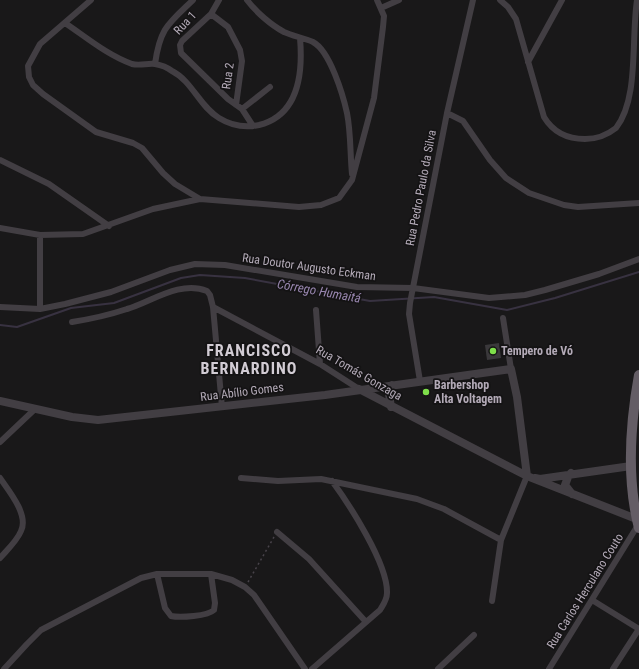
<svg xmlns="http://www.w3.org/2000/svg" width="639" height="669" viewBox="0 0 639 669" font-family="'Roboto Condensed',sans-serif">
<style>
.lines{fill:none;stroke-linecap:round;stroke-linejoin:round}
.stream{stroke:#383241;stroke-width:2}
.building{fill:#3a383b}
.path{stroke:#48434a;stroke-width:1.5;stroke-dasharray:2 3;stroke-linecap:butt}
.minor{stroke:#423e43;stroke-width:6}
.tertiary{stroke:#423e43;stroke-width:8}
.trunk{stroke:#645d65;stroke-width:10}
.poi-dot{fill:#7edf4a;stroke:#141314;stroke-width:1.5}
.labels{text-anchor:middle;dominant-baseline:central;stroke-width:3.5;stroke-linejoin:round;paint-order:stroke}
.street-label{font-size:12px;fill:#b4abb8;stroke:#141314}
.poi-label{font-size:12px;font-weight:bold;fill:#b4abb8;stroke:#141314;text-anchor:start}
.water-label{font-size:13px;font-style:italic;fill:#9886af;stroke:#141314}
.district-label{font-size:16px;font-weight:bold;letter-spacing:1px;fill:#d2ccd4;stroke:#141314}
</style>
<rect width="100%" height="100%" fill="#191819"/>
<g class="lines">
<!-- stream -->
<path class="stream" d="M0,325L17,327L71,308L114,303L181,278L200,275L245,278L370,301L434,297L507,310L555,298L639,272"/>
</g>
<!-- building -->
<path class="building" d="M499,343L501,358L487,360L485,345Z"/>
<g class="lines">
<!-- path -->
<path class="path" d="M248,582L274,537"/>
<!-- minor -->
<path class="minor" d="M91,0L40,44L28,66L29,77L33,85L43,94L96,132L133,143L142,148L163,173L175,184L200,199
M219,0L211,14L182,41L180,45L181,53L228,99L242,109L253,126
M247,0C256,12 271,25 284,32C293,36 304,38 313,42C330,51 343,95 347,113C351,133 350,154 352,174
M500,0L508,7L516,19L544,117C553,132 568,139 585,139C597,139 606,136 616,128C639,99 631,40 637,0
M381,8L399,0
M211,14L228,27L240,50L242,61L236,105
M65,23C86,37 107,55 132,64C140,66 148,63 155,64C161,65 168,68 172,71C192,81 200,107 219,118C232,126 245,128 259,125C299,115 303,73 300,38
M528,62L562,0
M155,64C160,28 168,24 193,0
M242,109L270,87
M447,113L463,121L490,160L506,178L529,193L564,205L578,207L639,203
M0,160L49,184L109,226
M0,228L40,235L83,234L153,209L200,199L299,207L321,205L339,198L352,180L374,98L383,27L384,16L377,0
M0,307L40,309L65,304L111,292L170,270L195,264L225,265L357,287L413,288L489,298L525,295L545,290L599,274L639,259
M213,307L320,364L359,389
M40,309V235
M316,310L320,364
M503,318L511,369
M72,322C91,319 109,315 127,309C151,302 180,280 207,291L210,295L213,307L222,407
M420,381L409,314L410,303L447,113L473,0
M0,442L35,409
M0,478C9,491 29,515 21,531C17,541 7,550 0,558
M241,478L278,481L321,479L417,499L444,509L501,540
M277,532L309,559L366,622
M157,574L165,608L171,616C180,618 208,616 214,610L215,603L211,574
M592,600L639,629
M492,601L501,540L527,476
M4,669L27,644L41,630L141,578L157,574H211L232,580L245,587L254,595L305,669
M312,669L380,610C383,605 387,600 387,593C388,564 349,504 332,481
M438,669L474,635
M549,669L638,525
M613,669L639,629"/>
<!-- tertiary -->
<path class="tertiary" d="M359,389L527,476L639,520
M0,401L72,417L98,420L325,395L511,369L517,397L527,476
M391,407L389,394L392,385
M571,473L568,477L565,485L572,494
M535,478L540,479L631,466"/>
<!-- trunk -->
<path class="trunk" d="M639,375C630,425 626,478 639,528"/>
</g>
<!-- markers -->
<g class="poi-dot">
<circle cx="493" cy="351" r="4"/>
<circle cx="426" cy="392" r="4"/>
</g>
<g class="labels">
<!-- street labels -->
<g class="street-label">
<text transform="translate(185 23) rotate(-47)">Rua 1</text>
<text transform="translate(228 76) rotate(-82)">Rua 2</text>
<text transform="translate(421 188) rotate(-79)">Rua Pedro Paulo da Silva</text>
<text transform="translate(309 267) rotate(8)">Rua Doutor Augusto Eckman</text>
<text transform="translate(359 373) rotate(30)">Rua Tomás Gonzaga</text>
<text transform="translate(242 392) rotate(-7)">Rua Abílio Gomes</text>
<text transform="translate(585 591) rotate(-58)">Rua Carlos Herculano Couto</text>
</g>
<!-- poi labels -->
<g class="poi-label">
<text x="501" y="351">Tempero de Vó</text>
<text x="434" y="385">Barbershop<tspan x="434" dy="14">Alta Voltagem</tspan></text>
</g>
<!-- water labels -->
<g class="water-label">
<text transform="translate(319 291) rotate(10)">Córrego Humaitá</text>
</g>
<!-- district labels -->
<g class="district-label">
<text x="249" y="350">FRANCISCO<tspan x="249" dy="18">BERNARDINO</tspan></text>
</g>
</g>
</svg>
